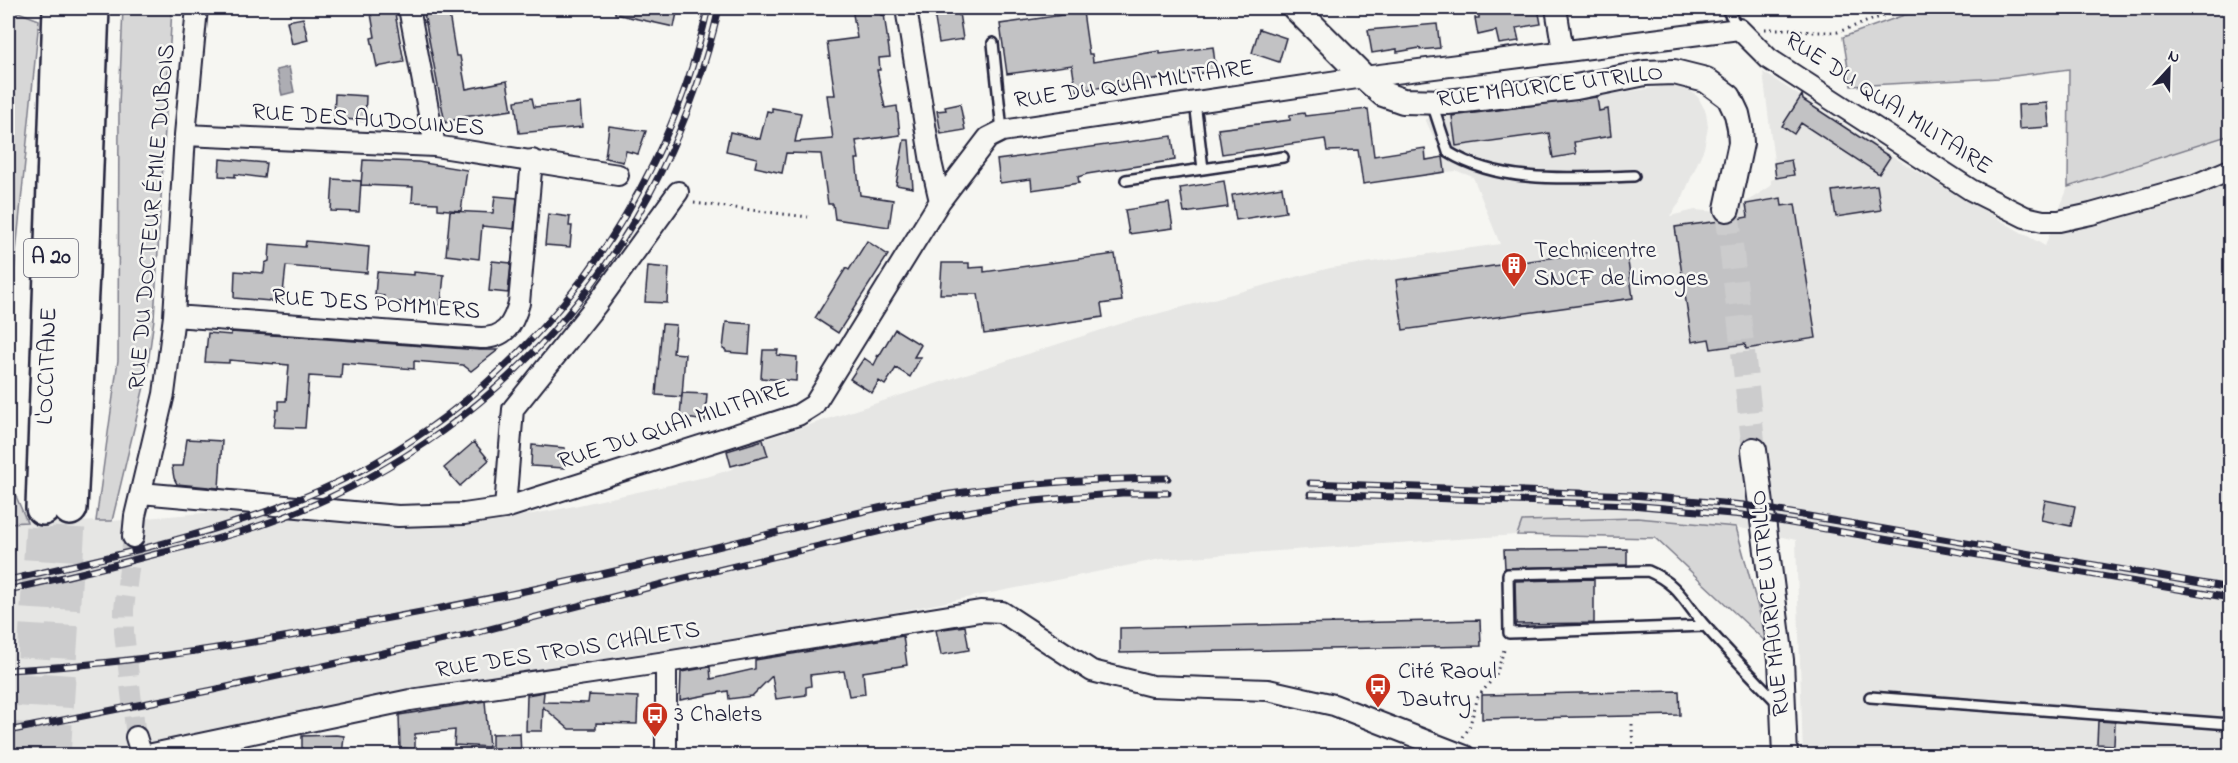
<svg xmlns="http://www.w3.org/2000/svg" width="2238" height="763" viewBox="0 0 2238 763" font-family="'Indie Flower',sans-serif">
<style>
.built{fill:#e6e6e4}
.green{fill:#d7d7d7;stroke:#7c7c89;stroke-width:1.5}
.water{fill:#adadb3;stroke:#757583;stroke-width:1.5}
.building{fill:#c2c2c4;stroke:#22223b;stroke-width:1.5}
.lines{fill:none;stroke-linecap:round;stroke-linejoin:round}
.minor-tunnel{stroke:#cccccd;stroke-width:20;stroke-dasharray:20 10;stroke-linecap:butt}
.tertiary-tunnel{stroke:#cccccd;stroke-width:24;stroke-dasharray:24 12;stroke-linecap:butt}
.motorway-tunnel{stroke:#cccccd;stroke-width:33;stroke-dasharray:33 16;stroke-linecap:butt}
.service-casing{stroke:#22223b;stroke-width:14}
.minor-casing{stroke:#22223b;stroke-width:24}
.tertiary-casing{stroke:#22223b;stroke-width:28}
.motorway-casing{stroke:#22223b;stroke-width:38}
.path{stroke:#22223b;stroke-width:3;stroke-dasharray:1.5 4.5;stroke-linecap:butt}
.service{stroke:#f6f6f2;stroke-width:9}
.minor{stroke:#f6f6f2;stroke-width:20}
.tertiary{stroke:#f6f6f2;stroke-width:24}
.motorway{stroke:#f6f6f2;stroke-width:33}
.rail-casing{stroke:#22223b;stroke-width:7}
.rail{stroke:#f6f6f2;stroke-width:4.5;stroke-dasharray:14;stroke-linecap:butt}
.labels{text-anchor:middle;dominant-baseline:central;stroke-width:5;stroke-linejoin:round;paint-order:stroke}
.shield{fill:#f6f6f2;stroke:#626272;stroke-width:1.5}
.shield-label{font-size:22px;font-weight:bold;fill:#22223b}
.street-label{font-size:24px;fill:#22223b;stroke:#f6f6f2}
.poi-label{font-size:24px;fill:#22223b;stroke:#f6f6f2;text-anchor:start}
</style>
<rect width="100%" height="100%" fill="#f6f6f2"/>
<filter id="ink" filterUnits="userSpaceOnUse"><feTurbulence type="fractalNoise" baseFrequency=".0167" numOctaves="2"/><feDisplacementMap in="SourceGraphic" scale="12" xChannelSelector="R" yChannelSelector="G"/><feConvolveMatrix kernelMatrix="1 2 1 2 8 2 1 2 1" color-interpolation-filters="sRGB"/></filter>
<g filter="url(#ink)">
<!-- built -->
<path class="built" d="M1763,72L1916,171L2045,246L2068,187L2230,135V755H1803L1796,540L1736,527L1523,521L1517,535L1161,559L181,755H8V523L112,521L249,509L373,527L483,523L565,508L710,476L732,469L763,440L1126,322L1330,268L1500,244L1473,177L1457,171L1445,172L1443,157L1425,119L1668,86L1687,88L1698,97L1706,112L1708,127L1704,148L1681,201L1670,216L1695,210L1738,214L1743,204L1771,186V180L1776,178Z"/>
<!-- green -->
<path class="green" d="M8,8L39,20L8,333Z
M123,8H172L154,319L146,378L112,521H96L118,360L119,105Z
M1946,8H2230V135L2068,187L2069,69L1999,78L1851,86L1843,37L1904,15Z
M8,424L9,480L27,522L8,523Z
M1637,518L1736,527L1768,644L1655,538L1517,535L1522,521Z"/>
<!-- water -->
<path class="water" d="M289,67L294,92L282,95L276,70Z"/>
<!-- building -->
<path class="building" d="M370,8H394L404,62L377,67L371,38L375,37Z
M423,8H448L456,56H460L466,89L507,81L512,110L463,117L445,123Z
M615,8H678L674,27L615,14Z
M852,8H880L881,15L884,14L890,57L879,58L880,70H877L885,108L897,106L900,135L856,141L859,159H856L860,195L893,200L889,227L835,219L833,204H828L821,154L786,153L782,173L755,167L757,158L726,151L730,132L760,139L767,111L772,112V108L801,113L795,142L833,139L827,95H835L827,42L857,38Z
M1506,8H1538L1541,24L1516,28L1519,41L1499,44L1496,31L1478,35L1475,18H1479V14Z
M948,11L949,15L959,13L963,39L939,43L934,13Z
M1083,12L1089,54H1092L1093,62L1160,51V54L1213,47L1216,71L1076,91L1072,65L1007,74L1000,24Z
M303,18L308,40L292,44L287,21Z
M1437,24L1440,48L1420,50V48L1397,52V49L1372,53L1368,30Z
M1259,29L1286,38L1279,62L1252,53Z
M335,94L366,96L365,121L334,118Z
M1802,95L1803,100L1890,157L1879,174L1801,123L1794,134L1782,126Z
M1597,97L1599,111L1608,109L1611,136L1574,142L1576,154L1553,158L1549,133L1456,146L1452,116Z
M532,98L534,107L580,103L582,127L519,133L515,101Z
M2047,103L2049,127L2019,129L2018,105Z
M960,104L965,130L941,134L937,111L946,110L945,107Z
M1368,109L1374,156L1425,148L1426,160L1443,157L1445,172L1363,184L1358,150L1327,151L1325,139L1222,154L1218,129L1290,120V115L1304,113L1305,116Z
M609,126L646,131L638,154L626,151L623,162L605,158Z
M1172,136L1175,160L1087,174L1078,177L1079,183L1032,190L1031,179L1000,183L997,160Z
M904,140H909L913,188L896,185Z
M220,159L266,163L264,178L235,174V177L219,176Z
M363,160L418,162L467,170L461,211L438,209V203L412,202L413,187L361,185Z
M1791,160L1794,175L1776,178L1774,163Z
M333,179L361,181L359,212L331,211Z
M1224,181L1228,207L1184,213L1180,188Z
M1877,185L1881,210L1836,217L1832,191Z
M1282,187L1286,212L1236,220L1232,195Z
M495,196L517,198L514,229L482,226L479,259L446,255L450,211L493,213Z
M1781,198L1782,206L1795,204L1816,338L1746,349L1745,344L1711,349L1709,339L1692,342L1675,227L1720,221L1731,223L1737,219L1748,217L1746,204Z
M1169,203L1173,228L1129,234L1125,210Z
M548,214L570,217L569,226H572L570,247L545,245Z
M306,241L369,247L367,273L286,266L282,302L234,298L235,271L264,273L265,263L269,261L270,244L305,247Z
M867,241L888,255L838,333L815,318L846,268L849,270Z
M1626,247L1633,298L1403,330L1396,280Z
M1115,254L1122,301L1101,304L1103,317L984,334L978,294H940L942,263H969V268L984,267V272Z
M492,261L511,263L508,293L489,291Z
M648,266L669,268L667,303L645,302Z
M377,272L414,275V272L444,275L441,305L384,301V296L375,295Z
M726,322L751,324L749,354L726,352V350L723,349Z
M662,324L676,325L673,353L685,354L682,397L656,395Z
M895,329L921,345L914,357H921L910,377L896,368L885,385L879,381L872,393L850,379L864,358L874,365L878,357L876,355L879,356Z
M231,332L480,350H498L471,371L463,365L414,361V369L342,363L341,378L309,376L305,428L274,427L276,410H279V401H286L289,365L229,360V363L205,362L208,333L231,335Z
M763,350H778L777,355L797,357L796,381L761,378Z
M682,393L707,394L705,421L680,417Z
M187,439L222,441L219,488L177,484L174,478L172,466H183Z
M763,440L768,456L731,466L727,451Z
M474,442L489,460L460,486L444,468Z
M532,445L565,448V468L531,466Z
M2045,500L2075,506L2071,526L2041,520Z
M1627,549V565L1505,568L1504,550Z
M1594,579V623L1516,624L1515,581Z
M1480,620L1481,646L1120,653V628Z
M965,626L969,650L941,655L936,630Z
M903,636L907,665L863,672L865,694L849,696L844,671L810,675L811,686L806,687V695L776,699L772,676L752,696L729,699L728,691L680,700L681,672L710,667L711,679L755,669V660Z
M1679,691L1680,715L1482,719V695Z
M544,692L543,702L588,703L589,695L638,697L637,724L596,723V729H569L543,707L542,731H526L527,695Z
M485,701L489,747L454,745L455,730L415,734V749L400,748L399,715Z
M2098,721L2115,722L2114,745L2097,744Z
M520,733L521,756H492V734Z
M336,735L344,736L342,756L302,755V736Z"/>
<g class="lines">
<!-- minor-tunnel -->
<path class="minor-tunnel" d="M133,537L124,609V632L136,737"/>
<!-- tertiary-tunnel -->
<path class="tertiary-tunnel" d="M1727,209L1754,450"/>
<!-- motorway-tunnel -->
<path class="motorway-tunnel" d="M28,756L43,508
M54,756L70,508"/>
<!-- service casing -->
<g class="service-casing">
<path id="service" d="M1726,8L1739,29
M993,43L1002,131
M1432,103L1448,152C1501,185 1574,178 1634,176
M1203,169L1283,157
M1126,180L1203,169L1195,102
M1705,626L1509,633L1508,574L1648,571C1681,585 1685,605 1707,628C1730,654 1754,678 1778,703
M1870,697L2230,724"/>
</g>
<!-- minor casing -->
<g class="minor-casing">
<path id="minor" d="M409,8L435,146
M906,8L931,162L940,201
M1556,8L1563,51
M185,135L435,146L618,175
M174,316L481,338C505,338 513,325 519,303L532,160
M141,493L398,516L464,514L505,508L798,415L814,405L940,201L988,138L1002,131L1364,77L1739,29L1769,59L1971,190L2025,217L2043,221H2059L2091,214L2195,185L2230,170
M505,508L513,409L597,304L678,192
M133,537L135,516L164,394L174,316L185,135L197,8
M136,737L142,756
M143,756L410,700L666,662L980,611L1002,612L1092,671L1152,686L1268,690L1334,705L1465,756
M666,756V662"/>
</g>
<!-- tertiary casing -->
<g class="tertiary-casing">
<path id="tertiary" d="M1295,8L1364,77L1383,94L1403,101L1448,102L1576,87L1645,73L1674,72L1706,80L1729,97L1737,114L1740,128L1741,143L1727,209
M1754,450L1781,660L1785,756"/>
</g>
<!-- motorway casing -->
<g class="motorway-casing">
<path id="motorway" d="M43,508L60,8
M70,508L82,272L92,8"/>
</g>
<!-- path -->
<path class="path" d="M1765,29H1795L1809,32H1838L1905,8
M694,203L808,217
M1632,724L1633,756
M1463,737L1469,728L1478,697L1496,675L1505,647"/>
<!-- service -->
<use href="#service" class="service"/>
<!-- minor -->
<use href="#minor" class="minor"/>
<!-- tertiary -->
<use href="#tertiary" class="tertiary"/>
<!-- motorway -->
<use href="#motorway" class="motorway"/>
<!-- rail casing -->
<g class="rail-casing">
<path id="rail" d="M1310,483L1632,495L1744,505L2230,588
M1310,494L1631,505L1743,515L2230,598
M8,580C106,558 208,536 302,498C508,414 660,223 708,8
M8,590C57,579 107,567 156,554C201,543 246,532 289,515C510,428 667,237 719,8
M8,670C117,665 223,648 330,629C437,610 544,588 650,563C742,542 833,516 926,498C1006,484 1087,479 1168,478
M8,731L213,690L471,634L685,578L940,517L1023,502L1122,493H1168"/>
</g>
<!-- rail -->
<use href="#rail" class="rail"/>
</g>
</g>
<!-- icons -->
<defs>
<g id="building-pin" transform="scale(1.35)"><path d="M0 17L-7.5 6A9.5 9.5 0 1 1 7.5 6Z" fill="#c8321e" stroke="#f6f6f2"/><path d="M-4-6H4V6H1V3H-1V6H-4ZM-2.5-4.3h1.7v1.8h-1.7ZM.8-4.3h1.7v1.8H.8ZM-2.5-1h1.7V.8h-1.7ZM.8-1h1.7V.8H.8Z" fill="#fff"/></g>
<g id="bus-pin" transform="scale(1.35)"><path d="M0 17L-7.5 6A9.5 9.5 0 1 1 7.5 6Z" fill="#c8321e" stroke="#f6f6f2"/><path d="M-5-6H5V4H4V6H2V4H-2V6H-4V4H-5ZM-3.5-4V0h7V-4ZM-3.5 1.2v1.5H-2V1.2ZM2 1.2v1.5H3.5V1.2Z" fill="#fff"/></g>
</defs>
<g fill-rule="evenodd">
<use href="#building-pin" x="1514" y="265"/>
<use href="#bus-pin" x="1378" y="686"/>
<use href="#bus-pin" x="655" y="715"/>
</g>
<g class="labels">
<!-- shield labels -->
<rect class="shield" x="24" y="239" width="54" height="38" rx="4.5"/>
<g class="shield-label">
<text x="51" y="258">A 20</text>
</g>
<!-- street labels -->
<g class="street-label">
<text transform="translate(1134 85) rotate(-8)">RUE DU QUAI MILITAIRE</text>
<text transform="translate(1550 87) rotate(-7)">RUE MAURICE UTRILLO</text>
<text transform="translate(1888 104) rotate(33)">RUE DU QUAI MILITAIRE</text>
<text transform="translate(368 121) rotate(4)">RUE DES AUDOUINES</text>
<text transform="translate(153 217) rotate(-85)">RUE DU DOCTEUR ÉMILE DUBOIS</text>
<text transform="translate(376 305) rotate(4)">RUE DES POMMIERS</text>
<text transform="translate(48 366) rotate(-88)">L'OCCITANE</text>
<text transform="translate(674 426) rotate(-18)">RUE DU QUAI MILITAIRE</text>
<text transform="translate(1771 603) rotate(-96)">RUE MAURICE UTRILLO</text>
<text transform="translate(568 651) rotate(-9)">RUE DES TROIS CHALETS</text>
</g>
<!-- poi labels -->
<g class="poi-label">
<text x="1534" y="251">Technicentre<tspan x="1534" dy="28">SNCF de Limoges</tspan></text>
<text x="1398" y="672">Cité Raoul<tspan x="1398" dy="28">Dautry</tspan></text>
<text x="674" y="715">3 Chalets</text>
</g>
</g>
<!-- margin -->
<rect width="2238" height="763" fill="none" stroke="#f6f6f2" stroke-width="30"/>
<rect x="15" y="15" width="2208" height="733" fill="none" stroke="#22223b" stroke-width="2" filter="url(#ink)"/>
<!-- north arrow -->
<g transform="translate(2169 69) rotate(22)" stroke="#f6f6f2" stroke-width="4.5" paint-order="stroke">
<path d="M0-4.5L10 22L0 15L-10 22Z" fill="#22223b"/>
<text y="-9" font-size="16" font-weight="bold" text-anchor="middle" fill="#22223b">N</text>
</g>
</svg>
